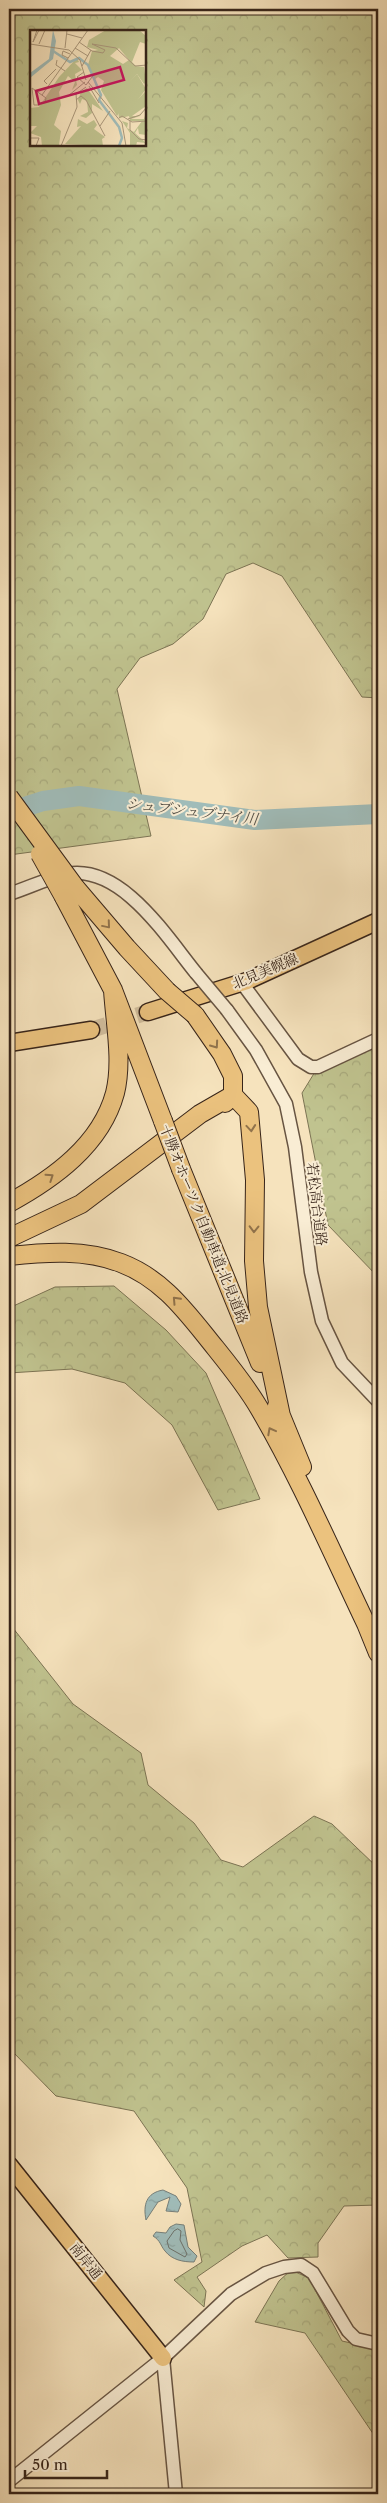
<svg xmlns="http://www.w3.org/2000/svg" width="387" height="2503" viewBox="0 0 387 2503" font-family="'Libre Caslon Text','Noto Serif JP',serif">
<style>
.forest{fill:url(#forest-crowns);stroke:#7c7454;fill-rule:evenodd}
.water{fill:url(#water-ripples);stroke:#767f79}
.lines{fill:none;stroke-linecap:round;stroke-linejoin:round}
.shore{stroke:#6c7069;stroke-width:1}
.river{stroke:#a0bcb9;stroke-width:20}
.major-tunnel{stroke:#d0bd9c;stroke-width:16;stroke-dasharray:16 8;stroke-linecap:butt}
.minor-casing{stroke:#675442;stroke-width:15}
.major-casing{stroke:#372419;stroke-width:19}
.highway-casing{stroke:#372419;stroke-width:20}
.minor{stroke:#f9edd4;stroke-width:12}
.major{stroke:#ebc27e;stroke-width:16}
.highway{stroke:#ebc27e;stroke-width:18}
.minor-bridge-casing{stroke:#675442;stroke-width:15;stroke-linecap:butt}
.highway-bridge-casing{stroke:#372419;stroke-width:20;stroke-linecap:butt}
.minor-bridge{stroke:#f9edd4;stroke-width:12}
.highway-bridge{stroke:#ebc27e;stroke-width:18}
.oneway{stroke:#91734c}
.labels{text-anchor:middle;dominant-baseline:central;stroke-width:4;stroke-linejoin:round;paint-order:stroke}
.street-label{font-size:14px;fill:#372419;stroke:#f9edd4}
.water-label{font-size:15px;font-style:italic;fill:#565249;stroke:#f9edd4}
.inset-river{fill:none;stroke:#a0bcb9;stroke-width:2.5}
.inset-road{fill:none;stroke:#aa977b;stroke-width:1}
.view{fill:#c2185b;fill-opacity:0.15;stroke:#c2185b;stroke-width:2.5}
.inset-edge{fill:none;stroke:#372419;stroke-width:2.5}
</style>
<defs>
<pattern id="forest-crowns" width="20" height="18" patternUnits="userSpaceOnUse" patternTransform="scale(1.25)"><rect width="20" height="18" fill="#c0c38f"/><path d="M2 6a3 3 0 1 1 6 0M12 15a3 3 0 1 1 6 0" fill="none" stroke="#a6a77b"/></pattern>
<pattern id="water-ripples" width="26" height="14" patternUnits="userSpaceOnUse" patternTransform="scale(1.25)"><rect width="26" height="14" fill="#a0bcb9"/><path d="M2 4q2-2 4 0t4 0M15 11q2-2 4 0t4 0" fill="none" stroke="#8aa19e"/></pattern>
</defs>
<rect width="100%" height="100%" fill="#f6e3bd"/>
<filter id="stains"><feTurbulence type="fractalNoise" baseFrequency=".004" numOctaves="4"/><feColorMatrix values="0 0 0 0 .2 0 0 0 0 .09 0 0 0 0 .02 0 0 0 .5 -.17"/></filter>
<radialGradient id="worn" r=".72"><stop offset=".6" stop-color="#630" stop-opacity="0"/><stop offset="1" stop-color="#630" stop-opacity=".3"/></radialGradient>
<!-- forest -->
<path class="forest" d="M9,9H378V698L362,697L282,576L253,563L226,574L203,619L173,644L140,658L117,689L151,836L9,855ZM31,31H145V145H31Z
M378,1039V1277L328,1225L302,1093L318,1067Z
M114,1286L166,1330L206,1373L260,1499L218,1510L172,1425L125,1383L72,1369L9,1373V1308L55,1287Z
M9,1623L73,1704L141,1753L148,1785L194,1823L221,1860L243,1867L314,1816L332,1824L378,1868V2205L344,2206L318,2243V2257L288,2258L267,2235L242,2246L197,2277L206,2291L204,2307L174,2280L202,2262L187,2188L134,2111L56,2096L11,2050L9,2035Z
M291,2270L309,2278L342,2341L378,2349V2441L305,2333L255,2322L279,2281Z"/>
<!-- water -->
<path class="water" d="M163,2190L176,2196L181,2204L178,2212L166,2211L170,2197L158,2202L146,2220C143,2205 146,2193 163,2190Z
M176,2224L184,2225L188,2247L197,2256L194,2262C183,2262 172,2260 165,2251C160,2245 161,2241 153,2236L156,2232L166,2233L170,2227Z"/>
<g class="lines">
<!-- shore -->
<path class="shore" d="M178,2229L181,2231L180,2240L187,2254L185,2257L169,2248L167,2241L174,2231Z"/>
<!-- river -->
<path class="river" d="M9,812L43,801L79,796L255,820L378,814"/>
<!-- major-tunnel -->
<path class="major-tunnel" d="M91,1030L148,1012"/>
<!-- minor casing -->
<g class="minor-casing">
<path id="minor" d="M9,894C28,888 48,878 67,874C121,864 166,936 196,973
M242,983L298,1059L311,1067H318L378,1039
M227,1010L256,1050L286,1104L295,1147L311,1272L322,1321L342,1363L378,1401
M163,2358L176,2494
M9,2481L163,2358L231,2294L266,2273L284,2267L301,2265L313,2273L348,2331L356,2339L378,2344"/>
</g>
<!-- major casing -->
<g class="major-casing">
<path id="major" d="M148,1012L247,981L378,921
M9,1043L91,1030
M9,2165L163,2358"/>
</g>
<!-- highway casing -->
<g class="highway-casing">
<path id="highway" d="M75,887L127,948L167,991
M64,897L113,990L163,1121
M195,1015L222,1054L233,1076V1095L225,1103
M181,1169L260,1363
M9,1203C53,1179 101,1145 115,1093C123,1061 115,1023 113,990
M9,1238L81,1204L200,1114L233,1095L249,1112L255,1180L254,1261L258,1307L281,1416
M9,1256C46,1252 85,1249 121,1263C158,1277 181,1305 205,1335C224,1359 244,1382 259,1408C301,1480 334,1557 370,1632
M277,1406L302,1467
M365,1621L378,1653"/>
</g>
<!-- minor -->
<use href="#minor" class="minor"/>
<!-- major -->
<use href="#major" class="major"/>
<!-- highway -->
<use href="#highway" class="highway"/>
<!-- minor-bridge casing -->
<g class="minor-bridge-casing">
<path id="minor-bridge" d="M196,973L227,1010"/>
</g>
<!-- highway-bridge casing -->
<g class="highway-bridge-casing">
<path id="highway-bridge" d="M9,797L75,887
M40,854L64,897
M167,991L195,1015
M163,1121L181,1169"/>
</g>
<!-- minor-bridge -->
<use href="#minor-bridge" class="minor-bridge"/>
<!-- highway-bridge -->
<use href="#highway-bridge" class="highway-bridge"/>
</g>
<!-- one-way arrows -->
<defs><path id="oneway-chevron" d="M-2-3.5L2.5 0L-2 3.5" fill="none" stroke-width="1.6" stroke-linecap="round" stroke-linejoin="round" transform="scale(1.25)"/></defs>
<g class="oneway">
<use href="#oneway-chevron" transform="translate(107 925) rotate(50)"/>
<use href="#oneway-chevron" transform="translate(215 1045) rotate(55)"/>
<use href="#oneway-chevron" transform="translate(251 1128) rotate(85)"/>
<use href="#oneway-chevron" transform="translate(50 1177) rotate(-34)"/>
<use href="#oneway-chevron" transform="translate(254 1229) rotate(91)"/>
<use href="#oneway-chevron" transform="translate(176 1300) rotate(-133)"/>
<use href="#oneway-chevron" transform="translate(271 1431) rotate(-118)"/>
</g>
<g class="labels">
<!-- street labels -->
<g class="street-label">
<text transform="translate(265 971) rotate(-23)">北見美幌線</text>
<text transform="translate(317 1204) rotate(83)">若松高台道路</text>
<text transform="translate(204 1224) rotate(68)">十勝オホーツク自動車道;北見道路</text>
<text transform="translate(86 2261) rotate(51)">南岸通</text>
</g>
<!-- water labels -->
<g class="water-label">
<text transform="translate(192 811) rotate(7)">シュブシュブナイ川</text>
</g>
</g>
<!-- overview -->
<g transform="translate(30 30)">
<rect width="116" height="116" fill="#f6e3bd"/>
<path d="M107,44L116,59L95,87L89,88L86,63Z" fill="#c0c38f"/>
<path d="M76,0H109L116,6V14L110,12L102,32L106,36L114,37L116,52L114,54L107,44L91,60V80L87,86L71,60L74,51L68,47L64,50L58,35L62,21L68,20L57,17L59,10ZM89,18L99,30L93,34L80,26ZM47,28L49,32L45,33L52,40L45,44L47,55L42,60L45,52L38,46L29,62L31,75L24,95L31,101L29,115L12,116L11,107L0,103L7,96H0V78L9,77L29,47ZM116,54V76L102,86H109L115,79L110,86L101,89H114L116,82V105L109,104L108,98L105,103L116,113L107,112L106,116H100V103L92,91L98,93L97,98L104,102L112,91H100L99,86L95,87L97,80L116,61ZM57,58L73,81L62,74V83L56,88L50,86L58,82L57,71L52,69L50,74L48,70L51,62ZM48,89L57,94L64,90L67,95L64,99L75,107L72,109L73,116L35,114L51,96L47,97Z" fill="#c0c38f" fill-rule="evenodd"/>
<path d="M23,0L26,11L23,29L0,48V43L19,29Z" fill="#a0bcb9"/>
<path class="inset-river" d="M23,21L40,32L49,28L58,35L71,65L69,70L89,97L92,108L89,116"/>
<path class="inset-road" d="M7,0L3,12L9,0M37,4L52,8M49,12L62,21L73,23L75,20L62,14L86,18L105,36L117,35M0,14L39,20L50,30L56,50M9,14L15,0M35,18L37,0M45,18L58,26M38,28L32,25L33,21L40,24M27,30L26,35L35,41M52,36L61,20M54,42L47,47L56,55L65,43M58,52L92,93L96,116M17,54L14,51L26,39M59,56L69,73M2,58L4,75H10M2,58L16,68L15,73M12,65L58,0M38,66L55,52M46,70L51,66L56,70L75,106M89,88L92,86L102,92L117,91M98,89L110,85L117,77M100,91V100L109,109L117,110M70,96L80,81M0,108H9L6,116M31,116L47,77L46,64L56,57"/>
<path class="view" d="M90,37L94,50L9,74L6,61Z"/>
<rect width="116" height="116" class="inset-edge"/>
</g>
<!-- margin -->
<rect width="387" height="2503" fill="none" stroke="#f6e3bd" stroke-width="30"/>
<rect x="10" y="10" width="367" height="2483" fill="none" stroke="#372419" stroke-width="2.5"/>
<rect x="15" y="15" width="357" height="2473" fill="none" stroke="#372419"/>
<!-- scale -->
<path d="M25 2470v8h82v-8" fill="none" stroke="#372419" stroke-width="2.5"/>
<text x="32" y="2470" font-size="15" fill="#372419" stroke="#f9edd4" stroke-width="4" paint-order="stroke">50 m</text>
<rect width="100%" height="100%" filter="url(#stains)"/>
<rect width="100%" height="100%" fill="url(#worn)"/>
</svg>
